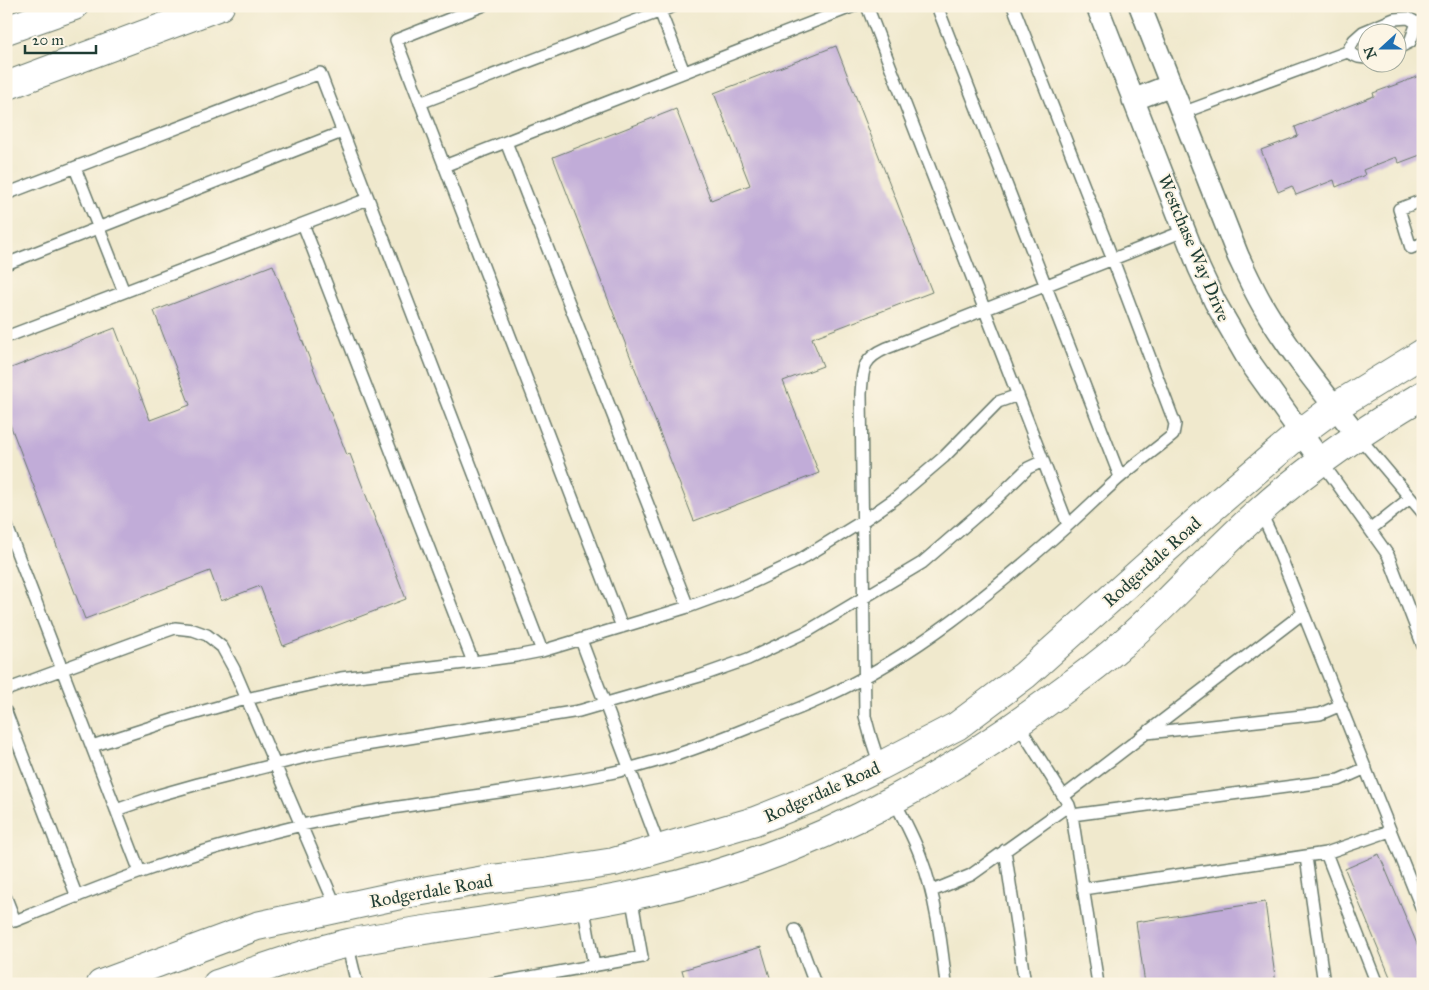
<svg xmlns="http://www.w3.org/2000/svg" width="1429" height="990" viewBox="0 0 1429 990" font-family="'IM FELL Great Primer',serif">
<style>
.building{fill:#c1acd8}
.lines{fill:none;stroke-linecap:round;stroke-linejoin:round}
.service-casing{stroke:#68796a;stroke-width:14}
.minor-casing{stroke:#68796a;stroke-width:24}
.tertiary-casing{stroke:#68796a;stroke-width:30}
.secondary-casing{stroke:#68796a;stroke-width:30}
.motorway-casing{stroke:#68796a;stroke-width:30}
.service{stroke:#fff;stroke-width:11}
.minor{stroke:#fff;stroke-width:21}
.tertiary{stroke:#fff;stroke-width:28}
.secondary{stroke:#fff;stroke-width:28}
.motorway{stroke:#fff;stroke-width:28}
.labels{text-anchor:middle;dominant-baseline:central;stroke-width:4;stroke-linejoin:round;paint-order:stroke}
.street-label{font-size:18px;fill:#1f3d34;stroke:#fcf5e5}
</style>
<rect width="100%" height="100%" fill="#fcf5e5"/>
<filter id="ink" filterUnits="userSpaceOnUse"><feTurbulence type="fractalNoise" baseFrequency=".02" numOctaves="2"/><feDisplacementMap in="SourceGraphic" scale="10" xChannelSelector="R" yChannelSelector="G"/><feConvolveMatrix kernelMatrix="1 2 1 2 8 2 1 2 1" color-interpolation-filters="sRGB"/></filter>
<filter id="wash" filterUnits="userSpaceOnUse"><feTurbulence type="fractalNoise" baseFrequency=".0096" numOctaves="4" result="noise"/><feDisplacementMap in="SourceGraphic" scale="20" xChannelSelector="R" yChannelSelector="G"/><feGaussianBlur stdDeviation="1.12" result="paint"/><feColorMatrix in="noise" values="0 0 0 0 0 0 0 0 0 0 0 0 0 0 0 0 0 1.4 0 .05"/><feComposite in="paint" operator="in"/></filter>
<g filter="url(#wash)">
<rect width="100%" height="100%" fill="#f0e9cd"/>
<g id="blocks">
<!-- building -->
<path class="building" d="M836,46L932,292L812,338L823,366L783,381L819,473L694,521L553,157L676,109L711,200L750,185L714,93Z
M1422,75L1423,78V154L1399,163L1396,157L1363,170L1365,175L1336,187L1334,180L1296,195L1292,186L1278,192L1261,150L1298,136L1295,127L1374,96L1373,93Z
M273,265L347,455L350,454L406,599L283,646L260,586L221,601L210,571L85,619L6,414V370L115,328L150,420L190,405L154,311Z
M1379,854L1423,958V984H1393L1345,869Z
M1265,902L1276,984H1145L1136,922Z
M761,947L772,984H686L682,970Z"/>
</g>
</g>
<g filter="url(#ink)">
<use href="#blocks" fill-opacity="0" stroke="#68796a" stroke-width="1"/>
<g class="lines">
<!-- service casing -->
<g class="service-casing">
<path id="service" d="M482,6L396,40L622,627
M658,6L684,72
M867,6L1068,525
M937,6L1120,477
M1396,49L1410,42L1417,23
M1347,52L1358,57L1366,58
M420,103L674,6
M1182,113L1347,52L1354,40L1363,32L1394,19L1408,18L1417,23L1423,21
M506,142L688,607
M444,166L854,6
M75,168L124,292
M6,194L320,73L542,651
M1423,200L1399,209L1411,248L1423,243
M303,224L473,662
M6,264L342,132
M6,337L368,199
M1358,436L1423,513
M1321,461L1388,555L1423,646
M1260,511L1276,545L1423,912
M6,524L140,872
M1371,529L1410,498
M581,640L660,849
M6,690L155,635L175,628L193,630L207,635L222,647L234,669L337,909
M6,712L77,897
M1018,724L1069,805L1072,815L1098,984
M1147,733L1320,714L1341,705
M92,746L179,718L246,699L341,678L473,662L516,656L542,651L688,607L745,586L798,561L863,521L896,498L944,457L998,402L1018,395
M880,766L871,738L865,716L861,394C863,368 862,359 887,348L1184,231
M1064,796L1303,613
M894,800C903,818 913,836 920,855C936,897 941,940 946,984
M116,810L159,795L198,784L313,755L359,746L579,711L700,676L748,659L808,631L922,563L997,498L1028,468L1043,461
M1072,815L1339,780L1366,768
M1005,850L1025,984
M1326,853L1377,984
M1306,857L1324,984
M1083,889L1326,853L1390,831
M932,891L971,875L1069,805
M6,898L15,921C57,904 99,887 141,872C194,853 248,838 302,825C400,803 501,795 600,775C653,765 704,746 753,726C777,717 802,708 825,697C915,656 992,592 1066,527C1084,511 1100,495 1118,479C1136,463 1155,450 1173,435L1175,424L1113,260L1013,6
M583,904L594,966
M795,930L815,984
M347,943L357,984
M491,984L642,957L631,895"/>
</g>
<!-- minor casing -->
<g class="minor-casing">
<path id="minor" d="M1097,6L1199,268L1215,302L1249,361L1321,461
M1140,6L1238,256C1247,275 1255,293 1266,311C1292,355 1326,395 1357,435
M1133,100L1171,85"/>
</g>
<!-- tertiary casing -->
<g class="tertiary-casing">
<path id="tertiary" d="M101,984L257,926L400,895L484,880L543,873L614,862L755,821L818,796L880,766L957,726L1025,675L1204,515L1300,433L1335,407L1423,353
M217,984C261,969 304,953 349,943C387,935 426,930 465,924C526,914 588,905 648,892C733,873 816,841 893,800C948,771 1000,737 1050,700C1074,682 1099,665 1121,645C1170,603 1212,553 1260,511C1310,466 1365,429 1423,395"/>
</g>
<!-- secondary casing -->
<g class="secondary-casing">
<path id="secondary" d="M6,86L220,6"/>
</g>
<!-- motorway casing -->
<g class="motorway-casing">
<path id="motorway" d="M6,30L74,6"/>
</g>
<!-- service -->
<use href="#service" class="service"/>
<!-- minor -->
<use href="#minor" class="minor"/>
<!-- tertiary -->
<use href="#tertiary" class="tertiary"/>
<!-- secondary -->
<use href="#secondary" class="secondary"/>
<!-- motorway -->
<use href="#motorway" class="motorway"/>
</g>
</g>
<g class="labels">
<!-- street labels -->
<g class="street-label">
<text transform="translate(1194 248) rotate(67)">Westchase Way Drive</text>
<text transform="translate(1152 562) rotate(-42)">Rodgerdale Road</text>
<text transform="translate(822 792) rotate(-24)">Rodgerdale Road</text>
<text transform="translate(431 891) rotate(-10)">Rodgerdale Road</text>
</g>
</g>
<!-- margin -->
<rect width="1429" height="990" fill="none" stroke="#fcf5e5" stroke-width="25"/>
<!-- north arrow -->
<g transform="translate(1382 48) rotate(249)"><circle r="24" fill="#fcf5e5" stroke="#a4ab9e"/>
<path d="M0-4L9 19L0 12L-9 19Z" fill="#1f6fb2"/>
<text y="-8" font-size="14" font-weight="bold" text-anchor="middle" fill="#1f3d34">N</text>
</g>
<!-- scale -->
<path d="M25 45v8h71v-8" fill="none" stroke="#1f3d34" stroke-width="2.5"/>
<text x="32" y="45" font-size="15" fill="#1f3d34" stroke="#fcf5e5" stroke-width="4" paint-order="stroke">20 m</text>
</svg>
